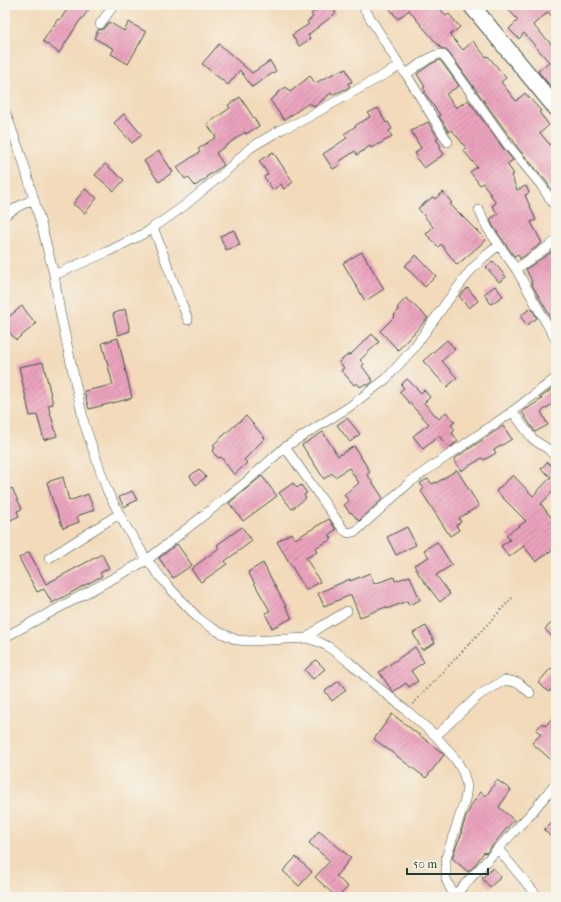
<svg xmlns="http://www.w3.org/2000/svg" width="561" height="902" viewBox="0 0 561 902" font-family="'IM FELL French Canon',serif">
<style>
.building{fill:url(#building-hatch)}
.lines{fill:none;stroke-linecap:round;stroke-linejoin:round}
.street-casing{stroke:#3f5548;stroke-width:10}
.highway-casing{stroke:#3f5548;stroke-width:18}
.path{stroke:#3f5548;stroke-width:2;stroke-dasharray:1 3;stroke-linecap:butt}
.street{stroke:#fff;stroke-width:9}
.highway{stroke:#fff;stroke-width:16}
</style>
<defs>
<pattern id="building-hatch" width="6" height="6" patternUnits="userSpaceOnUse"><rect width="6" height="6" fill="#eba3be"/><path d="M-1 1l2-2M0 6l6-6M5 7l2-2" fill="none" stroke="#be869b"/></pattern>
</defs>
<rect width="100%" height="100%" fill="#f7f3e8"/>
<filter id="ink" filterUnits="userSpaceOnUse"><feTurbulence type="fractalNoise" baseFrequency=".025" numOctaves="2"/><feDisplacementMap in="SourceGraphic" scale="8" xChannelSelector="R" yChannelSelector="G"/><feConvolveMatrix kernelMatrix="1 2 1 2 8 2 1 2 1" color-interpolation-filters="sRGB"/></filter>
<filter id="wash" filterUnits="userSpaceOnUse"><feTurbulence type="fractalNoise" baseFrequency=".012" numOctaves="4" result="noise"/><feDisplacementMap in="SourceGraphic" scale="16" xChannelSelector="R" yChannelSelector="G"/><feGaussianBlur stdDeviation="0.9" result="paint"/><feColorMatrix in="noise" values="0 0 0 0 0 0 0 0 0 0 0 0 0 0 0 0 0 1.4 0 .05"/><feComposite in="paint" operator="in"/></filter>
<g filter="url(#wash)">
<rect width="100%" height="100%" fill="#f2daba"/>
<g id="blocks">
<!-- building -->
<path class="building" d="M70,5H92L82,19H81L59,53L43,41L58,19L60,20Z
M323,5H330L336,13L308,35L310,39L299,46L292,35L309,24L307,22L313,17L311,14Z
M394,5H437L446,16L449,14L460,27L450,35L463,50L473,41L486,57L488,56L506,78L501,82L516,101L525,93L541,111L539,112L549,125L540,133L556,152V197L546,181L518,148L511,137H510L450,54L446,50L441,48L421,25L409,10L398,19L390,9Z
M504,5H556V21L548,12L533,25L556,49V93L538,71L549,62L524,33L519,39L509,29L518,20Z
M109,22L124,31L129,22L146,32L128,64L111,54L114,49L94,38L98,30L103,29Z
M219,44L252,73L270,61L276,71L252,87L240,70L228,85L202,64Z
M440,60L459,86L446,94L456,108L468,100L503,148L513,160L507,164L514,174L511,175L517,190L526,186L529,193L525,195L536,220L531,222L542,243L520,259L518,254L514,256L493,226L490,219L498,214L492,206L496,203L483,183L480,185L470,172L477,167L463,150L466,148L452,130L449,132L439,116L440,115L424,92H426L423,88L425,87L417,74L431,64Z
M346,69L352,82L348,83L350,87L332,95L331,93L314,107L312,104L310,105L309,103L284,120L270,100L277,95L276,94L286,87L290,92L310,76L315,83L341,70L342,71Z
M240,97L259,126L246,134L245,132L216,153L224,165L206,177L207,178L195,186L188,177L185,179L177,167L200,152L198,149L216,137L207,124L230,108L228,105Z
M378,108L386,123L388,122L392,129L389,131L392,137L371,148L370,146L357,155L355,151L339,162L340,165L333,169L323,154L347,138L344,134L356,126V125L370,117L368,113Z
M124,114L142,135L132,143L114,123Z
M428,122L438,138L436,139L441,146L439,148L444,154L424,168L415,157L417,156L415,153L421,148L411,131Z
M159,151L173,172L159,182L144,161Z
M273,152L293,182L284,189L281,184L273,190L264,177L268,174L259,161Z
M105,164L124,180L114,191L95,175Z
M85,189L97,198L85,213L73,204Z
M443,192L452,203L450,204L486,240L457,265L441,244L438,247L426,234L433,227L418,208L433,197L435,199Z
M234,230L240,245L226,250L220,236Z
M556,249V325L550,316L531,283L532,282L526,269Z
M362,252L384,289L365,301L343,263Z
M416,255L436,276L425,287L405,266Z
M493,261L506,277L499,282L486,267Z
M495,286L503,296L491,304L484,294Z
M468,288L478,301L469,308L459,296Z
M406,298L428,318L398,350L380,331L395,316L394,315L399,310L397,308Z
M22,306L36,324L16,340L5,327V320Z
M531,308L537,318L527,325L520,316Z
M125,309L130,331L118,335L113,314Z
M372,334L379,342L360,360L364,364L362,366L373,381L367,386L365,384L360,387L357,383L354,385L341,370L344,368L339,362L349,354L350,355Z
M118,338L132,398L89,409L84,391L113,385L102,343Z
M447,340L455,349L442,361L457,378L447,387L423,361Z
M43,362L53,404L48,405L57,436L44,440L37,415L30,416L19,367Z
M407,379L421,393L424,390L430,397L424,403L439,419L446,412L455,422L451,425L455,430L452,433L458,441L449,448L439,436L423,449L413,436L429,424L399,392L404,388L401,385Z
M556,386V401L541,412L548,425L535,432L522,412L542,399L540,398Z
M246,416L265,438L244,460L247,463L234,475L221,457L218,458L212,451L215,448L213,445L234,426Z
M347,418L360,434L350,442L337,425Z
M503,426L512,439L494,450L496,453L484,460L482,458L461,471L454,459Z
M323,432L338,456L354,446L370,472L367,474L383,498L359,521L351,512L350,513L344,505L349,501L344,495L359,483L349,468L335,477L332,473L324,479L302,445Z
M547,462L556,469V488L541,504L556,524V547L536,562L524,546L509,557L501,546L510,540L506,535L526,521L496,491L513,475L533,496L551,477L541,469Z
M199,469L206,477L196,485L190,476Z
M457,470L479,506L459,518L461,522L456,525L459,530L450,536L421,491L424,489L420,483L428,479L432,484L436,482V483Z
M262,476L277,496L243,521L229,503Z
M63,477L69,501L88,494L94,510L77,516L79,522L63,528L52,499L47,482Z
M293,483L297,488L301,485L307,493L304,495L306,498L292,509L279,493Z
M12,488L22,509L17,511L19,516L5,523V492Z
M132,491L137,500L124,507L119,497Z
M329,519L336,530L329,534L332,539L315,548L317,552L306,558L320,582L306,590L277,542L291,533L295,539Z
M242,527L252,541L225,561L227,564L201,582L191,569L219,548L217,545Z
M407,527L416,545L396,555L387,537Z
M437,542L452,565L436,575L450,594L440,602L420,576L414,565L429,557L424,550Z
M177,544L192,565L173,578L159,558Z
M29,552L46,584L102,554L109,568L100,573L102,576L52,603L44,589L37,592L19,558Z
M263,563L292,618L272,628L265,613L270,611L248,572Z
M370,573L374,584L394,577L395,581L410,576L420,600L409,605L407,601L387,609L386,607L360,617L351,595L324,606L318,593L350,579V581Z
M556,619V641L545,629Z
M426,626L435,643L422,650L413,633Z
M415,647L424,662L411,671L418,681L409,687L406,683L393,692L379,672Z
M316,660L325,669L313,679L305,670Z
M551,668L556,673V683L549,692L538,683Z
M339,681L346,690L332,701L325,691Z
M392,714L440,751L444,755L426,778L374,739Z
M556,714V764L532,743L541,734L536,730L542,723L545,726Z
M497,780L511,790L499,807L514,820L486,853L484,852L474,866L468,872L452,858L458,842L462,833L461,832L466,817L472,804L481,792L486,796Z
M556,818V842L544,830Z
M319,831L351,858L336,876L348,887L338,897H336L315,877L330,861L309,843Z
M296,857L312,872L299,886L283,871Z
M493,868L501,877L490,887L482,878Z"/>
</g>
</g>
<g filter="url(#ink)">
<use href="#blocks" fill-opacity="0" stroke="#3f5548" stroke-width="1"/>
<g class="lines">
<!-- street casing -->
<g class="street-casing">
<path id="street" d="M362,5L400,66
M100,24L114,5
M406,74L448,142
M5,111L23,161L43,231L54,275L60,312L84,423L107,490L125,525L147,560L167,585L198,618L209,626L219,632L237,640L250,641L307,638L319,642L327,646L348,661L374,684L406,710L436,736L456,760L463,772L467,786L465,800L446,858V879L454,896
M479,210L488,229L499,245
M5,215L19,206L34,199
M153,227L188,320
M516,269L556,340
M54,275L107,252L149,231L153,227L160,223L184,206L224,173L250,148L282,129L299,122L400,66L406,74C412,70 434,53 441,54C443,54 445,57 446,58L508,145L541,185L556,208
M512,411L532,438L537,442L548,449L556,457
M285,447L343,529L345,531L349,533L356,531L410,482L424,472L509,414L556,378
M49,558L119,514
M5,637L147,560L246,482L285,447L349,407L386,379L413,349L449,299L471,270L484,257L499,245L516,269L556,241
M307,638L320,627L347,611
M436,736L479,695L505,680L519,683L530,693
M498,849L538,897
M454,897V896L533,811L547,794L556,782"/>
</g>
<!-- highway casing -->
<g class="highway-casing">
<path id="highway" d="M471,5L556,108"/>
</g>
<!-- path -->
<path class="path" d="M413,704L512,598"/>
<!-- street -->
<use href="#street" class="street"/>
<!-- highway -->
<use href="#highway" class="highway"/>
</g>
</g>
<!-- margin -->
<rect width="561" height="902" fill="none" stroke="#f7f3e8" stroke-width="20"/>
<!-- scale -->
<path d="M407 868v6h81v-6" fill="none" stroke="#1f3d34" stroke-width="2"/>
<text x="413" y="868" font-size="12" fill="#1f3d34" stroke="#f7f3e8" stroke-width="3" paint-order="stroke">50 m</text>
</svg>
